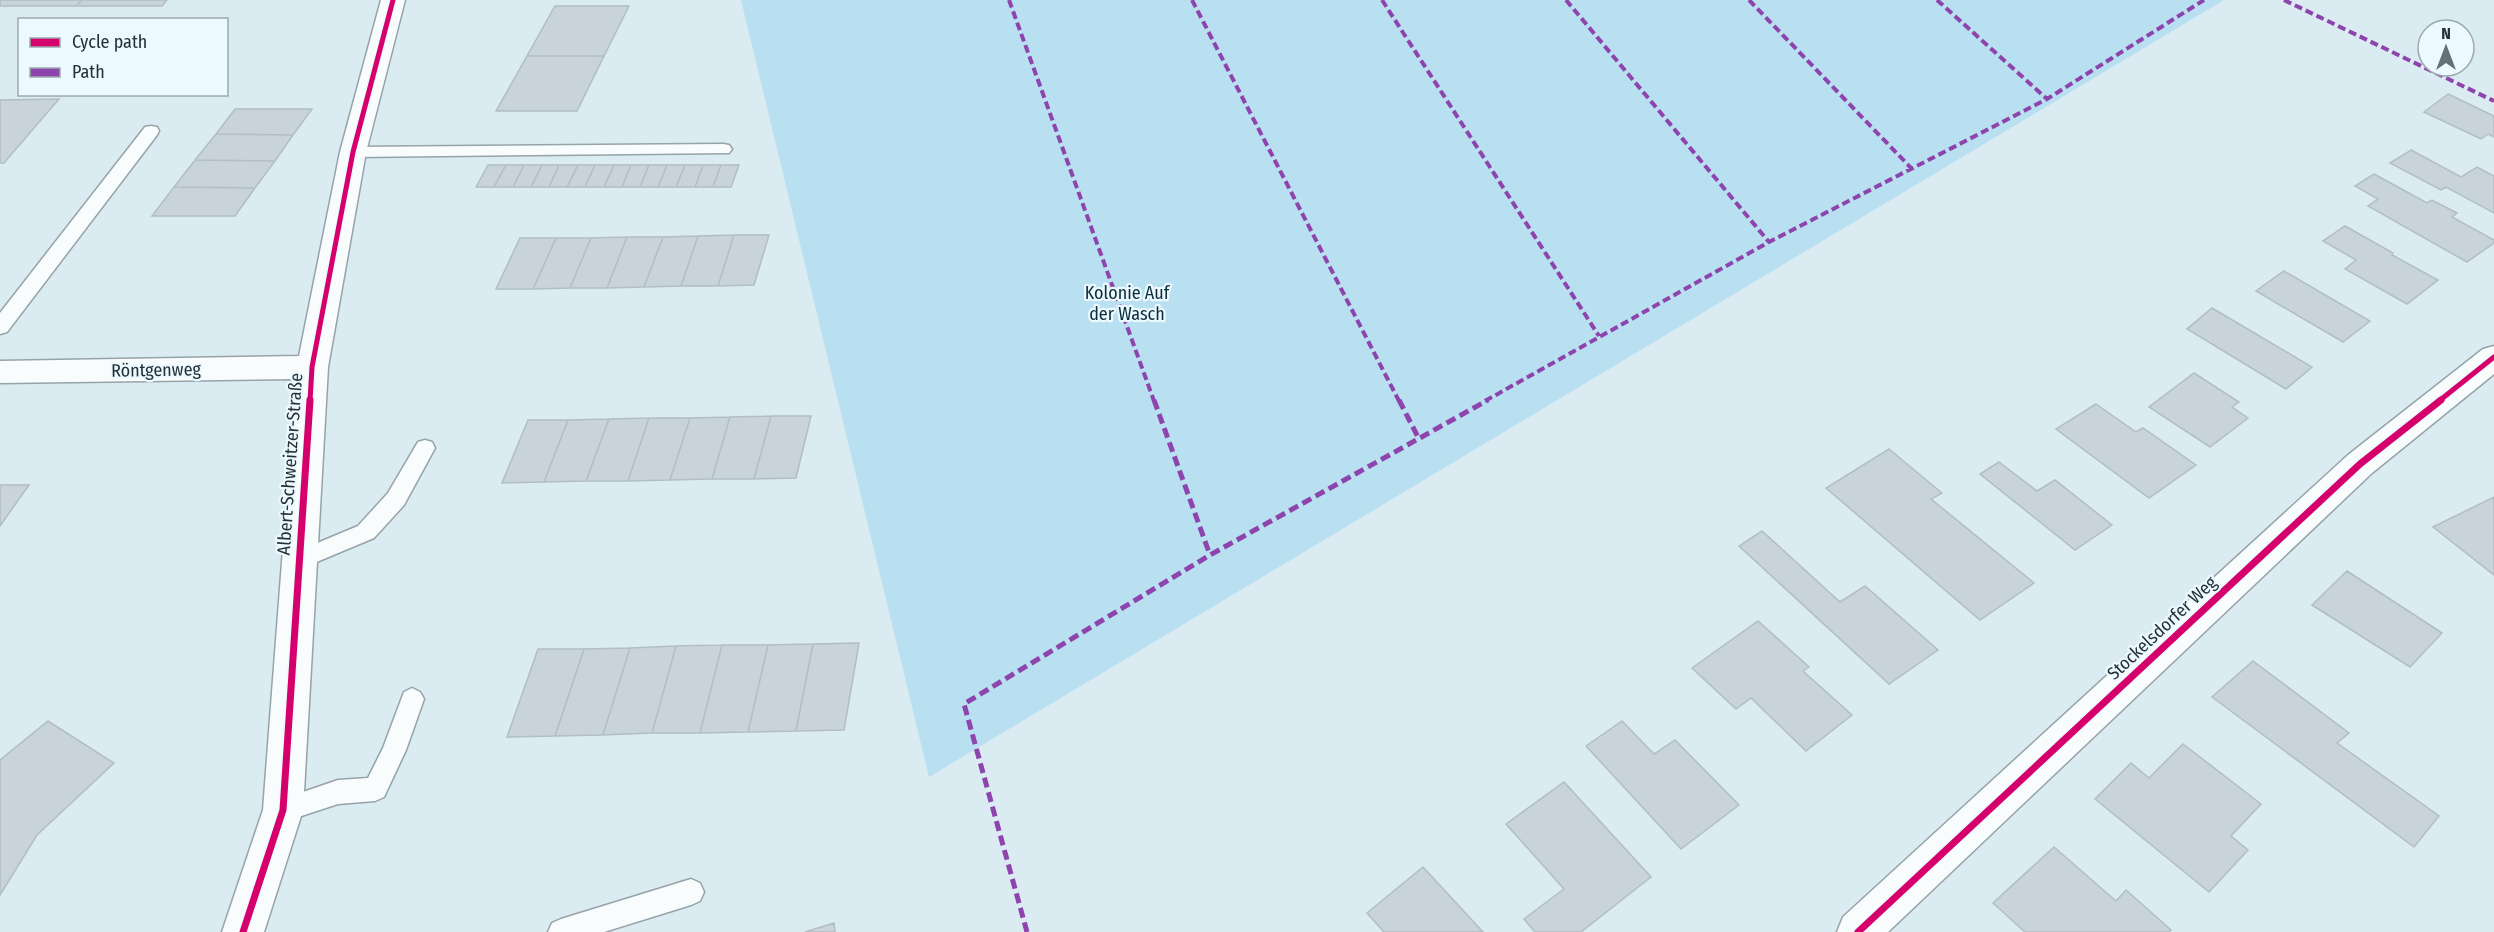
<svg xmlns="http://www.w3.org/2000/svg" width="2494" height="932" viewBox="0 0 2494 932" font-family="'Fira Sans Condensed',sans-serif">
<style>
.green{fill:#b8e0f1}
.building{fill:#c8d3da;stroke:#b2bdc4;stroke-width:1.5}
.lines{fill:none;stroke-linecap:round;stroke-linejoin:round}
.service-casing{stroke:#96a3a8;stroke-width:3}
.minor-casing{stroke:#96a3a8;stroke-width:3}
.service{fill:#f9fcfd;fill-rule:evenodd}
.minor{fill:#f9fcfd;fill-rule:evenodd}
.quiet-far1{stroke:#8e44ad;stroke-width:4;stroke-dasharray:8 4;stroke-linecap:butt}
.quiet{stroke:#8e44ad;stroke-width:5;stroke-dasharray:10 5;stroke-linecap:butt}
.cycleway-far1-casing{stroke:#ecf9fe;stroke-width:8}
.cycleway-casing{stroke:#ecf9fe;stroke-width:10}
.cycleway-far1{stroke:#d6006c;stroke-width:5}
.cycleway{stroke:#d6006c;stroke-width:7}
.labels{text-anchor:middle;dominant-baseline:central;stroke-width:4.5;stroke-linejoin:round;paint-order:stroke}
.park-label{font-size:18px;fill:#0a2d3b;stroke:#ecf9fe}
.street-label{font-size:18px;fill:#243035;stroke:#ecf9fe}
</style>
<rect width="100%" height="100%" fill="#daebf2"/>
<!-- green -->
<path class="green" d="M741,0H2224L929,777Z"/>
<!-- building -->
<path class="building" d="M0,0H82L76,6H0Z
M82,0H167L162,6H76Z
M555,6H629L604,56H527Z
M527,56H604L577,111H496Z
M2448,94L2494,116V137L2488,134L2481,139L2424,112Z
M59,99L4,163H0V100Z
M235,109H312L293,135L216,134Z
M216,134L293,135L275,161L195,160Z
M2411,150L2461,177L2477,167L2494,176V213L2446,187L2441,190L2390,163Z
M195,160L275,161L255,188L174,187Z
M488,165H506L494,187H476Z
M506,165H524L513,187H494Z
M524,165H542L531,187H513Z
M542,165H559L549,187H531Z
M559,165H578L567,187H549Z
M578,165H595L585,187H567Z
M595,165H614L604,187H585Z
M614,165H631L622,187H604Z
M631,165H649L640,187H622Z
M649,165H667L658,187H640Z
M667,165H685L676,187H658Z
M685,165H703L695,187H676Z
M703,165H721L713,187H695Z
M721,165H739L731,187H713Z
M2374,174L2427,203L2432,200L2457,213L2452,217L2494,240V243L2467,262L2368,206L2378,199L2355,186Z
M174,187L255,188L235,216H152Z
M2345,226L2393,253L2392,255L2438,280L2407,304L2345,269L2356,260L2323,241Z
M734,235L718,286H681L698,236Z
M734,235H769L754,285L718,286Z
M698,236L681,286L644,287L663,237Z
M627,237H663L644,287L607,288Z
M627,237L607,288H570L591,238Z
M520,238H556L533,289H496Z
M556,238H591L570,288L533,289Z
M2284,271L2370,321L2343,342L2256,291Z
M2212,308L2312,367L2286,389L2187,329Z
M2194,373L2239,402L2232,407L2248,418L2210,447L2149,407Z
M2096,404L2136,432L2143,428L2196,465L2149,498L2056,429Z
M771,416H811L796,478L754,479Z
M771,416L754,479H712L730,417Z
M730,417L712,479L670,480L690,418Z
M649,418L628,481H586L609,419Z
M649,418H690L670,480L628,481Z
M609,419L586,481L544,482L568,420Z
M528,420H568L544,482L502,483Z
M1889,449L1942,493L1931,499L2034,583L1980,620L1826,488Z
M1999,462L2037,491L2055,480L2112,525L2075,550L1980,474Z
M0,485H29L0,526Z
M2494,497V575L2433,527Z
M1762,531L1840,602L1865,586L1938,650L1889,684L1739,546Z
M2347,571L2442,633L2410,667L2312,605Z
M1758,621L1809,667L1803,671L1852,715L1806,751L1751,698L1736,709L1692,668Z
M859,643L844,730L796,731L813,644Z
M813,644L796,731L748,732L768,645Z
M722,645H768L748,732L700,733Z
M722,645L700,733H652L676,646Z
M676,646L652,733L603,735L630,648Z
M630,648L603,735L555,736L584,649Z
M538,649H584L555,736L507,737Z
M2253,661L2349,733L2337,743L2439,816L2414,847L2212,697Z
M48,721L114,763L37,835L0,895V760Z
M1622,721L1654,754L1675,740L1739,805L1681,849L1586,746Z
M2183,744L2261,804L2231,836L2248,850L2209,892L2095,799L2131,763L2149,778Z
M1564,782L1651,877L1581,932H1535L1524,919L1564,889L1506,824Z
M2054,847L2116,901L2126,890L2171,930L2168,932H2025L1993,903Z
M1423,867L1483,932H1384L1367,913Z
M834,923L835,932H805Z"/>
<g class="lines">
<!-- service casing -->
<g class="service-casing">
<path id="service" d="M151,126L157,127L159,131L157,135L7,332L0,334V313L145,127Z
M723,144L729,145L732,149L729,153L353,157L347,156L344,152L347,148L353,147Z
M425,440L432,442L435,448L404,505L374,538L307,566L299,569L291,566L288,560L291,554L358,526L388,493L418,442Z
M412,688L420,692L424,699L406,750L384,797L375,801L338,804L283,822L274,818L270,810L274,802L338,780L368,778L383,748L404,692Z
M691,879L700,883L704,892L700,901L691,905L604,932H548L552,923L561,919Z"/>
</g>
<!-- minor casing -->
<g class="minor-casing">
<path id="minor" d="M381,0H405L366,152L328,367L303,810L264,932H222L263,810L296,379L0,383V361L299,356L340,152Z
M2494,346V374L2372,473L1888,932H1837L1843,917L2348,455L2483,349Z"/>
</g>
<!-- service -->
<use href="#service" class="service"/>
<!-- minor -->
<use href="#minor" class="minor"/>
<!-- quiet-far1 -->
<path class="quiet-far1" d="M1009,0L1154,401
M1192,0L1399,401
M1382,0L1599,336
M1566,0L1769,242
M1749,0L1912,169
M1937,0L2047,99
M2284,0L2494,101
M1485,401L1769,242L2047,99L2204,0"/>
<!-- quiet -->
<path class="quiet" d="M1154,400L1210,555
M1399,400L1419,439
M1027,932L964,704L1210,555L1488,400"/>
<!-- cycleway-far1 casing -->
<g class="cycleway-far1-casing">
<path id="cycleway-far1" d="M310,401L312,367L353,152L393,0
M2439,401L2494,357"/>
</g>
<!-- cycleway casing -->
<g class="cycleway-casing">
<path id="cycleway" d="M243,932L283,810L310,400
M1858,932L2360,464L2441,400"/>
</g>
<!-- cycleway-far1 -->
<use href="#cycleway-far1" class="cycleway-far1"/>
<!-- cycleway -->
<use href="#cycleway" class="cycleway"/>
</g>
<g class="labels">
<!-- park labels -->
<g class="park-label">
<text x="1127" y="293">Kolonie Auf<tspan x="1127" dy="21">der Wasch</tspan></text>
</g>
<!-- street labels -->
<g class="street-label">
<text transform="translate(156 370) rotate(-1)">Röntgenweg</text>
<text transform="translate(290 464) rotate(-86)">Albert-Schweitzer-Straße</text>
<text transform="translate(2162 628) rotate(-43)">Stockelsdorfer Weg</text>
</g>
</g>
<!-- legend -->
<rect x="18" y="18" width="210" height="78" fill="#ecf9fe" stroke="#9ca9ae" stroke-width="1.5"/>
<rect x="30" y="38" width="30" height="9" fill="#d6006c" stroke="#9ca9ae" stroke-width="1.5"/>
<text x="72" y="48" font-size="18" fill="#243035">Cycle path</text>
<rect x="30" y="68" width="30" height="9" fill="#8e44ad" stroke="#9ca9ae" stroke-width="1.5"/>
<text x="72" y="78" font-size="18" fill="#243035">Path</text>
<!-- north arrow -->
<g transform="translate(2446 48)"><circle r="28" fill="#ecf9fe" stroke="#9ca9ae" stroke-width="1.5"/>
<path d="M0-4.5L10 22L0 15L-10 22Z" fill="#647177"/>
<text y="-9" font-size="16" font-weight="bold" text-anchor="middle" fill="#243035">N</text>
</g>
</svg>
